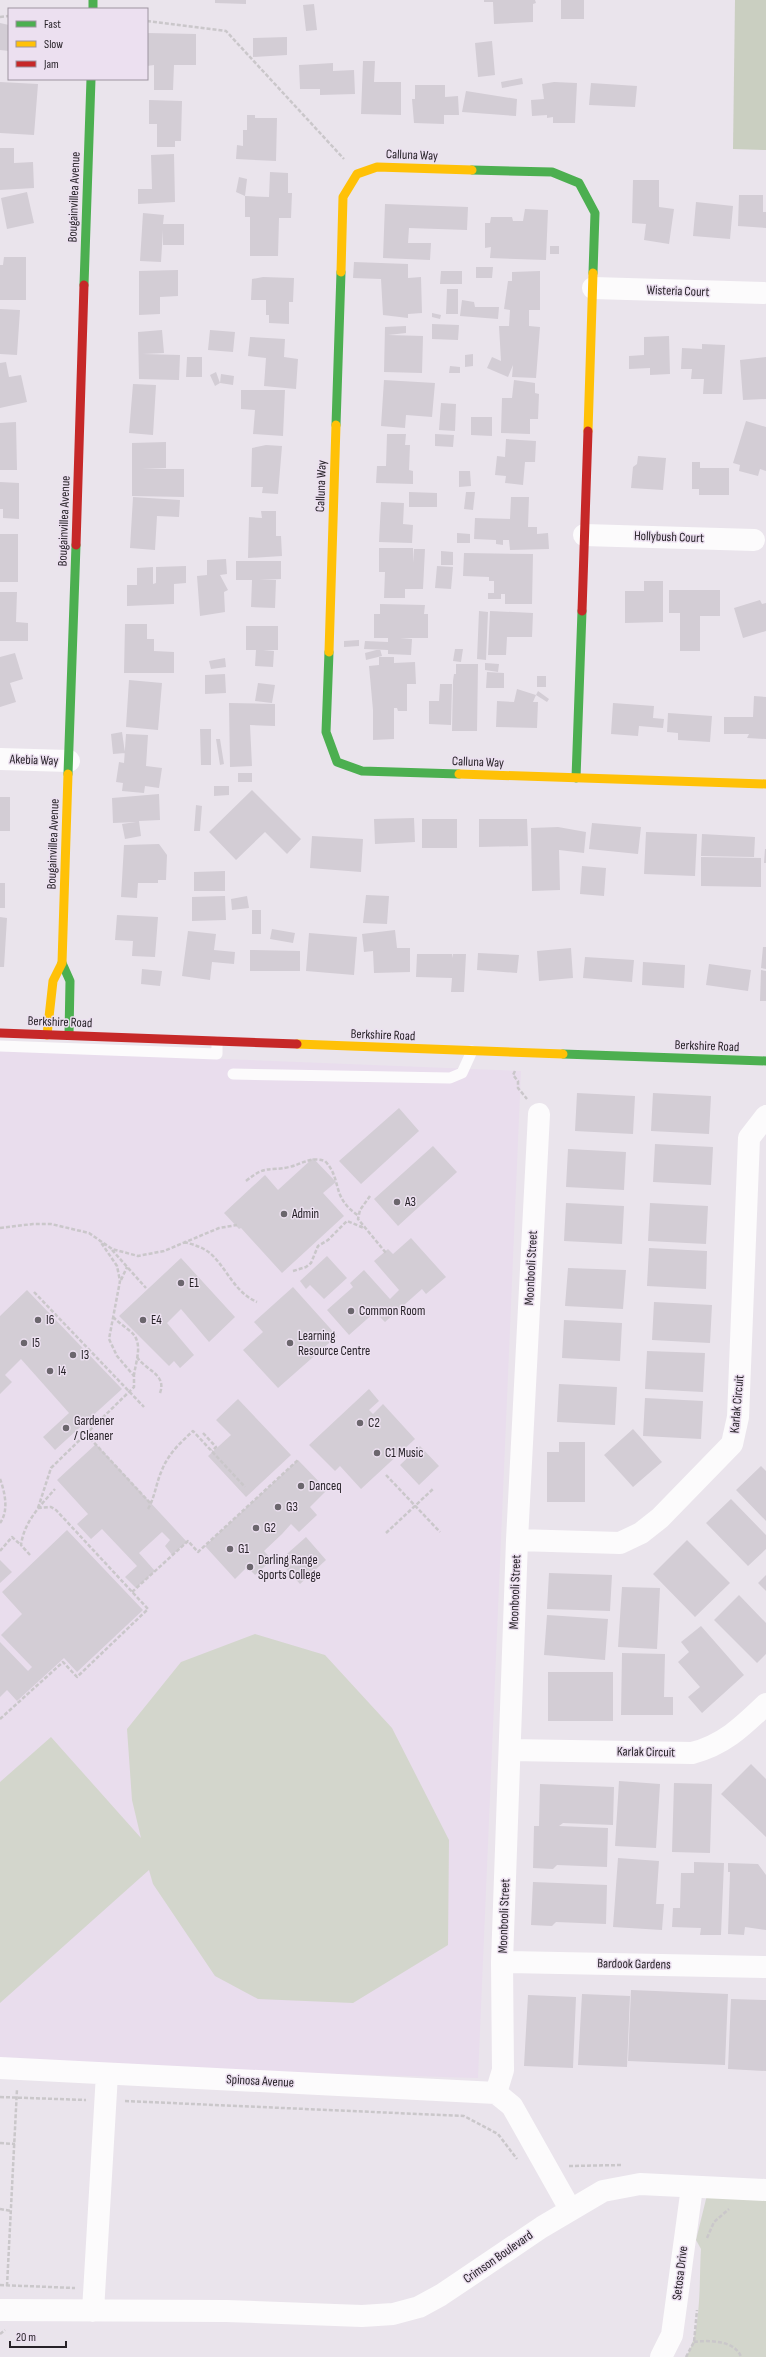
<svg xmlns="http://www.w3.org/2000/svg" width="766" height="2357" viewBox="0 0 766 2357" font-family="'Sofia Sans Condensed',sans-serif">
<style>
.built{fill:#e9dded}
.green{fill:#d3d6cc}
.forest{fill:#cacfc1}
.building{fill:#d3cdd5}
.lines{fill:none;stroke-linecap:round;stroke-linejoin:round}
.path{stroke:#cac7ca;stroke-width:2.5;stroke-dasharray:4 2;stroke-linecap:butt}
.lane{stroke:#fcfbfc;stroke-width:11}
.street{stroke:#fcfbfc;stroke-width:22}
.fast{stroke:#4caf50;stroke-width:9}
.slow{stroke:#ffc107;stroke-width:9}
.jam{stroke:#c62828;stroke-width:9}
.poi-dot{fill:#6b666d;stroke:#ece0f0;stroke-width:1.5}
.labels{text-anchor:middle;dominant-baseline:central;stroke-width:3;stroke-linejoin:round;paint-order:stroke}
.street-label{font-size:13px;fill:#272228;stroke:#ece0f0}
.poi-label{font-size:13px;fill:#272228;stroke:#ece0f0;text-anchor:start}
</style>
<rect width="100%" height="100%" fill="#eae4ec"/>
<!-- built -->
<path class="built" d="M0,1050L521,1071L478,2078L0,2064Z"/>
<!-- green -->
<path class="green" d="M255,1634L325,1655L392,1728L449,1840L448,1945L353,2003L258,1999L215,1976L153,1884L149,1870L0,2003V1782L51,1737L141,1838L132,1800L127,1729L181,1662Z
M709,2187L766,2190V2357H686C702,2333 699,2279 701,2249L696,2240Z"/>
<!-- forest -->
<path class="forest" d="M735,0H766V150L733,149Z"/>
<!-- building -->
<path class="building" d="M215,0H246V4L215,3Z
M484,0H535L536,3L533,4V22L494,24L493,2H484Z
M561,0H584V19H561Z
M314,4L317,30L306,31L303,5Z
M0,23L9,25V51L0,50Z
M147,33L196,34V65H174L173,90H154V65L147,66Z
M287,37V55L253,57V38Z
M492,41L495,75L478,77L475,43Z
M363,61H375L374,82H401V115L361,114Z
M333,63V71L354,70L355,94L320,95V89H300L299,65Z
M522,78L523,84L502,88L501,82Z
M0,82L38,84L34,135L0,133Z
M554,82L577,83L575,123H553V117L547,118V115L532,116L531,100L544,99L542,84Z
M591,83L637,86L635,107L589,105Z
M415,85H445V97L458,96L459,115H444V124L414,123L412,99H415Z
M466,91L517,99L516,116L462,112Z
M149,100L182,101L181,141H175V147H157V124H149Z
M247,115H255V118H277L276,161L236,159L237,145L243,146V130H247Z
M0,148H14V163L33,162L34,188L0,190Z
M174,154L175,202L138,204V189H152L151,155Z
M270,172L288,173V193H292L291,218H279L278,256H250V217H245V196L236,192L239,177L247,179L245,196L269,197Z
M633,180H659V207L674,209L669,244L644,240L646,224L632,223Z
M27,192L34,223L7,229L1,198Z
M739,195H763V212H766V228L738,226Z
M696,202L733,206L730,239L693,236Z
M385,204L468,207L467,230L409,228L408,243H431L430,260L383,258Z
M525,209L548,210L546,260L490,258L491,247L485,248V223H490L491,217H512L513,221H523Z
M143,213L164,215L163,224H184V245H163V230L161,262L140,261Z
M550,246H559V254H550Z
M4,257H26V300H0V265H3Z
M354,262L408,264V278L421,277L422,313L408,314V318L383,315L381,279L353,278Z
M476,267H493L492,278H476Z
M178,270V296L160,297V314L139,315V271Z
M441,271H462V284H440Z
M540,271V310H529V326L540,327L536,378L512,377L513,365L508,377L487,368L492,357L501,361L499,326H509L510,310L504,309L508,281H512V272Z
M263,277L294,278L293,302H289V324L269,323V315H266V300H251L252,279Z
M447,289H458V314H446Z
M462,300L474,302L475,307H499L498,319L460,316Z
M0,309L20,310L17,355L0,354Z
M432,313L441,315L440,319L432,317Z
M432,324L459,325L458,340L432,339Z
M406,326V333L388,335L423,336L422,373L384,372L385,327Z
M162,330L164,353L143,354L180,355L179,380L139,379L138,332Z
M210,330L235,332L233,352L208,350Z
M669,336L670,374L650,375V368L629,369V356L644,355V337Z
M250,337L285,339L284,357L298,359L296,389L264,386L266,358L248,356Z
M702,344L725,345L722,394H703L704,379H691L692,369H681L682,348L702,349Z
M473,354V366L465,367V355Z
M187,357H202V377H186Z
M766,357V399L743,400L740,360Z
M6,362L9,377L21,375L27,402L0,408V363Z
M450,366L460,367V373H449Z
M216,372L220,383L215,386L210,375Z
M221,374L234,376L233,385L220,383Z
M384,380L435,383L432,417L406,415L405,428L381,426Z
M514,380L535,383V393L539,394L538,419H530V434L501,433L502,398H512Z
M133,384L156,385L153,435L129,433Z
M241,390H285L283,436L253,434L255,410L241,409Z
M441,403L456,404L455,431L439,430Z
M471,417H492V436L471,435Z
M746,421L766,427V471L760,469L758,476L739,471L740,465L733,463Z
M16,422L17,470H0V423Z
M387,434H406L405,445H410L409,470L413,471V484L376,483L377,466H386Z
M435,434L454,435L453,447L435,446Z
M506,439L536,441L535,462H525L523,485L505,483L506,476L495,475L497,456L505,457Z
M166,442V468L142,469H184V497L132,496V443Z
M266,445L282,446L278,494L262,493L263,487H251L252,448Z
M638,456L666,458L663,490L631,488L633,467L637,464Z
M692,462H700V468H729V495H699V489H692Z
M459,471H470L471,486L459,487Z
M0,482L19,483V519L3,518V509H0Z
M409,492L437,493V507H409Z
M466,492H475L473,510L464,509Z
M133,497L180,500L179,517L157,516L155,550L130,548Z
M511,497H529L528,527H537V534L548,533L549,549L510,550L509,540H503V545L496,544V540L474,539L475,518L510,519Z
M381,502L404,503L403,524L413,525L412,543L379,542Z
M261,511H276V536H281L282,556L248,558L249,517L262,518Z
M457,533L470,534V543H457Z
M0,534H18V582H0Z
M379,548H413V563L414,549H425L423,589H405V598H384L385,572H379Z
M441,551L453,552V565H441Z
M464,553L533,554L532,604H505V594H501V599H488V593H494V581H489V577L463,576Z
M226,559L227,574L220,575L228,590L224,592L225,612L200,616L197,576L207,575V560Z
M236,561H281V579L259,580H276L275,608L251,607L252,580H236Z
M186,566V583L174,584V604L127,606V585H137V568L153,567V584L156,583V567Z
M437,566L453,567L451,589L435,588Z
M644,581H663V622L625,623V591H644Z
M669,590H720V616H700V651H680V613H669Z
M0,592H17L16,622L28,623V641H0Z
M760,600L762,604L766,603V631L743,638L734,608Z
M380,604L425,605L424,614H428V638H400L412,639L411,655L388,654V650L364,649L365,641L388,642V638H374V614H380Z
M479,611L488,612L486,660L477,659Z
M490,611L533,613L532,637H507L506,655H488Z
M125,624H147V639H154V651L174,652V673H124Z
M246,626H278V650H263L274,651L273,667L255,666L256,650H246Z
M359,640V646L344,647V641Z
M380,649L382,656L366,660L365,653Z
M455,649H463L461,662L453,661Z
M15,653L23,679L10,683L16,702L0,707V657Z
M379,657H394V663L415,662L416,684H407V711H398L397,708H394V739L373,740V710L369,666L379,665Z
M225,658L226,667L211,669L209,661Z
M485,663L499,664L498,672L485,670Z
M456,664H478L477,731H452L453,681L454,674H456Z
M487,672L504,673V688H486Z
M225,674L226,693L205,694V675Z
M537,676H546V687H537Z
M129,680L162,683L158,730L126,727Z
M258,683L275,685L272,703L255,701Z
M440,684H452L451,725L429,724V701H439Z
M517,689L536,695L533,702H538L537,728L496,727L497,701L514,702Z
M538,691L549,699L547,702L536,695Z
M754,696L766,697V739L747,738L749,734H724V717H753Z
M229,703L275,704V726L250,725L252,766L230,767Z
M613,703L654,706L653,718L664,719L663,728L639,726L638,736L611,734Z
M668,713L712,716L710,742L678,740V733L667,732Z
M200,729H211V765H201Z
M122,732L125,753L113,754L111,734Z
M126,734L148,735L146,766L162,768L159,788L145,786L144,793L122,791L123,783L116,782L119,762L124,763Z
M216,739H220L224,764L220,765Z
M238,773H252V782H238Z
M214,786H229V795L214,796Z
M252,790L301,839L287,854L265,832L236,860L209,832Z
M159,794L160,820L139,821L141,836L125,839L122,824L136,822L113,823L112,798Z
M0,797H10V831H0Z
M196,805L202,806L200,831H194Z
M414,818L415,842L375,844L374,819Z
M422,819H457V848H422Z
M479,819H527L528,846L479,847Z
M592,823L641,827L638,854L589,849Z
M558,827L586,832L584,853L559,850L560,890L532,891L531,828Z
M646,832L697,834L695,876L644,874Z
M702,834L755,837L754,857L701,856Z
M312,836L363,839L361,872L310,868Z
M159,844L167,855L166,880H158V883H138L137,898L121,897L124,845Z
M765,849H766V863H764Z
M701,857L761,858V887L701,886Z
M582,866L606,868L604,896L580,894Z
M225,871V891H194V872Z
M0,883H5V908H0Z
M366,895L389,896L387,924L363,923Z
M225,896L226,920L192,921V897Z
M247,896L249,908L232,910L231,899Z
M252,910H261V934H252Z
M117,915L158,917L155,957L132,956L133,941L115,940Z
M0,917L7,918L4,967H0Z
M272,929L295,933L293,943L270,939Z
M395,930L397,948H410V972L374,973L373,951L364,952L362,934Z
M188,931L216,934L214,950L235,952L234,964L212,962L210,980L182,976Z
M309,933L357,937L354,975L306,971Z
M763,947H766V969L761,968Z
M571,948L573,978L539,981L537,951Z
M250,950L300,951V971H250Z
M478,953L519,955L517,973L477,970Z
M417,954H452L453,958V954H466L464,992H451L452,978L416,977Z
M585,957L634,960L632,982L583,978Z
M643,962L685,965L684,988L642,985Z
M709,964L751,970L748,991L706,985Z
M142,969L162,971L160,986L141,984Z
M761,970L766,971V1001H760Z
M577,1093L635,1096L633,1134L575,1131Z
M653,1093L711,1096L709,1134L651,1131Z
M399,1108L419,1131L361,1184L339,1161Z
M655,1144L713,1147L711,1185L653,1182Z
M433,1146L457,1172L398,1226L374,1199Z
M568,1149L626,1152L624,1190L566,1187Z
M313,1158L336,1182L323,1193L344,1216L282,1273L241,1228L239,1229L224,1213L265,1175L278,1190Z
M566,1203L624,1206L622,1244L564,1241Z
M650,1203L708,1206L706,1244L648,1241Z
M411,1238L446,1277L426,1294L422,1289L385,1322L375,1312L349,1335L327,1310L353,1287L350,1283L364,1270L390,1299L399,1290L374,1261L388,1249L393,1254Z
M649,1248L707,1251L706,1289L647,1286Z
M327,1256L347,1278L324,1299L310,1285L306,1289L300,1281Z
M181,1258L235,1317L209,1342L181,1309L167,1323L194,1355L180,1368L174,1361L169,1366L119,1316Z
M568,1268L626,1270L623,1309L565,1306Z
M293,1287L337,1336L278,1388L243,1350L263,1332L254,1322Z
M27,1290L122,1389L55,1450L43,1437L69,1413L21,1359L5,1375L12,1382L0,1394V1316Z
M654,1302L712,1305L710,1343L652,1340Z
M564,1320L622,1323L620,1361L562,1358Z
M647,1351L705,1353L703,1392L645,1389Z
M559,1384L617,1387L615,1425L557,1422Z
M369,1389L379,1401L369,1410L373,1414L383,1404L415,1439L361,1489L340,1466L335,1471L309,1445Z
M645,1398L703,1401L701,1439L643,1436Z
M238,1399L291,1455L246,1497L208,1456L231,1435L216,1420Z
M633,1429L662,1462L633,1487L604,1455Z
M559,1442H585V1502H547V1452H559Z
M96,1444L187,1542L172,1555L165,1546L170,1540L162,1532L139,1553L155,1571L136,1588L125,1577L137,1566L102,1529L91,1539L77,1524L88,1514L57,1480Z
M420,1446L439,1466L419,1485L400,1465Z
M298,1460L327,1490L310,1507L317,1515L299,1532L291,1524L282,1534L264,1551L272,1560L255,1575L247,1567L235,1579L205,1546Z
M761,1466L766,1471V1521L736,1490Z
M731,1499L766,1535V1549L748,1566L706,1523Z
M67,1530L143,1610L77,1672L64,1658L17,1701L7,1690L0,1697V1642L28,1671L32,1667L1,1635L22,1614L2,1592Z
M306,1537L326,1560L300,1584L279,1561Z
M687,1540L730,1583L695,1617L653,1574Z
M0,1560L12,1572L0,1583Z
M549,1573L612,1575L610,1611L547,1609Z
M766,1575V1591L758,1583Z
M622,1587L660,1588L657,1649L618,1647Z
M739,1595L766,1623V1654L757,1663L714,1620Z
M547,1615L608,1619L605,1660L544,1655Z
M701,1626L744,1675L702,1713L688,1697L700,1687L678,1662L689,1652L681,1642Z
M622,1653L665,1654L664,1697H673V1715H621Z
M548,1672H613V1721H548Z
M751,1764L766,1779V1837L721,1794Z
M619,1781L660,1784L656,1848L615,1846Z
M674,1783L712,1784L710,1853L672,1852Z
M540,1784L614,1787L613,1825L563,1823L559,1826L608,1828L607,1867L557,1865L553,1869L533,1868L534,1826H539Z
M618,1858L659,1861L656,1904H664L662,1930L613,1927Z
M694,1862L724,1863L721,1935H700L701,1928L672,1927L673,1908H680L681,1873H694Z
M728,1863L758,1864L766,1875V1930L745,1927L744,1935L728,1934L730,1872H728Z
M533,1882L607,1885L606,1924L556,1922L552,1926L531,1925Z
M631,1990L728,1994L725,2065L628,2061Z
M582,1994L630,1996L627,2067L578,2065Z
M528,1995L576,1997L573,2068L524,2066Z
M731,1999L766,2000V2071L728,2069Z"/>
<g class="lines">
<!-- path -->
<path class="path" d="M0,17L9,16
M147,21L226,31L344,159
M515,1071L513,1075L518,1081V1088L527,1099
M246,1181C267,1164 267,1172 289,1167C303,1164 310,1156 325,1161C343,1180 330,1197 359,1216
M370,1196L360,1210L358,1219L386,1253
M0,1228L33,1224H51L89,1233L112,1249L138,1256L164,1251L219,1228L237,1225
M184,1242C195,1245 206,1248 214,1257C229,1273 236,1293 257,1302
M112,1250L146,1288
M293,1271L306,1267L311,1263L318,1246L328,1240L347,1221L364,1228
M121,1280L127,1267
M34,1292L144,1407
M113,1317C118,1322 124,1326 130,1331C144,1342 136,1360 134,1375
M137,1357C145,1370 167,1374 160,1393
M203,1433L216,1447L212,1451
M86,1434L151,1504
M386,1475L440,1532
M0,1479C5,1492 9,1511 0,1523
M38,1508L51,1468L134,1387V1376L117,1356L109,1339L120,1281L117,1266L100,1241
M148,1509C155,1497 156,1483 162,1470C168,1454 181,1442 193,1431L245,1487
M386,1533L433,1489
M0,1551L12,1537L21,1545
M30,1555L21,1545C24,1522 40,1506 55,1489
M132,1592L188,1541L198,1552L298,1460
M0,1719L63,1662L77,1677L148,1609L56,1510L51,1507L38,1508
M0,2097L86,2100
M125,2101L464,2116L498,2134L517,2159
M0,2143L15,2144
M569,2166L622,2165
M0,2209L11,2211
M707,2238L714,2222L729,2209
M0,2285L75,2288
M7,2286L17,2089
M0,2334L5,2330
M694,2342C708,2340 735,2340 741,2357
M686,2357L694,2342L697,2310"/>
<!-- lane -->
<path class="lane" d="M0,1046L217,1054V1042
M233,1074L450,1078L462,1073L472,1051"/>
<!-- street -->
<path class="street" d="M593,288L764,293
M584,535L754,540
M0,759L69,761
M517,1540L620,1543L641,1533L660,1518L732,1444L738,1417L749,1138L766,1116
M510,1750L692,1753C724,1745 743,1726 766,1704
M502,1962L766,1967
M0,2068L496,2093L503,2070L502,1962L517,1540L539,1114
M496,2093L512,2106L570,2209
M0,2310L226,2311L362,2316L393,2314L419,2307L441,2295L542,2227L603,2191L640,2184L766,2190
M93,2311L107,2074
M661,2357L672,2335L692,2187"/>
<!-- fast -->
<path class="fast" d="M93,0V9
M472,170L552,172L579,183L595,213L593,273
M84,285L91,79
M336,425L341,272
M329,652L326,732L337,762L362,771L459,774
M68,774L76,545
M576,778L582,611
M62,963L70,981L69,1035
M563,1054L766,1061"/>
<!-- slow -->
<path class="slow" d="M341,272L343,197L357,174L377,167L472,170
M588,431L593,273
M329,652L336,425
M459,774L766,784
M47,1035L53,981L62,963L68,774
M297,1044L563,1054"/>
<!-- jam -->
<path class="jam" d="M76,545L84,285
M582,611L588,431
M0,1033L297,1044"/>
</g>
<!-- markers -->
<g class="poi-dot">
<circle cx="397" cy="1202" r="4"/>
<circle cx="284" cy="1214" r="4"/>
<circle cx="181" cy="1283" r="4"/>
<circle cx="351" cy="1311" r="4"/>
<circle cx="38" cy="1320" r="4"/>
<circle cx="143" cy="1320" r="4"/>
<circle cx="24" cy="1343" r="4"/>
<circle cx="290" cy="1343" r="4"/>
<circle cx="73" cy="1355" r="4"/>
<circle cx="50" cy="1371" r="4"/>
<circle cx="360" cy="1423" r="4"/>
<circle cx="66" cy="1428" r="4"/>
<circle cx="377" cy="1453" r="4"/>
<circle cx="301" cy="1486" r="4"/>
<circle cx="278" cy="1507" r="4"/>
<circle cx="256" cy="1528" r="4"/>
<circle cx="230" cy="1549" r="4"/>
<circle cx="250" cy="1567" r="4"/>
</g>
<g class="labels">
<!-- street labels -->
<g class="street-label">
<text transform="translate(412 155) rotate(2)">Calluna Way</text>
<text transform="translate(74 197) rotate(-88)">Bougainvillea Avenue</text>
<text transform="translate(678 291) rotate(2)">Wisteria Court</text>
<text transform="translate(321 486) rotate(-88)">Calluna Way</text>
<text transform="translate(64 521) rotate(-88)">Bougainvillea Avenue</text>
<text transform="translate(669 537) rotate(2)">Hollybush Court</text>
<text transform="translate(34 760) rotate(2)">Akebia Way</text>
<text transform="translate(478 762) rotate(2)">Calluna Way</text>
<text transform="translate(53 844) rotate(-88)">Bougainvillea Avenue</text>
<text transform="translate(60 1022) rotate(2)">Berkshire Road</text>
<text transform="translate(383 1035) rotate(2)">Berkshire Road</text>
<text transform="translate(707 1046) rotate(2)">Berkshire Road</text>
<text transform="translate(531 1268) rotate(-87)">Moonbooli Street</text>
<text transform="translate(737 1404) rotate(-85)">Karlak Circuit</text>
<text transform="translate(515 1592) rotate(-88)">Moonbooli Street</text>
<text transform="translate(646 1752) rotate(1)">Karlak Circuit</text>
<text transform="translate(504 1916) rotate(-88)">Moonbooli Street</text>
<text transform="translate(634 1964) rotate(1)">Bardook Gardens</text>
<text transform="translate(260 2081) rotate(3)">Spinosa Avenue</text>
<text transform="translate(498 2257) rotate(-35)">Crimson Boulevard</text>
<text transform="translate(680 2273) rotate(-83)">Setosa Drive</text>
</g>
<!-- poi labels -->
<g class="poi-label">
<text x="405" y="1202">A3</text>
<text x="292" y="1214">Admin</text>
<text x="189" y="1283">E1</text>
<text x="359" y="1311">Common Room</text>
<text x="46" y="1320">I6</text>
<text x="151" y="1320">E4</text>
<text x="298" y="1336">Learning<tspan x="298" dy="15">Resource Centre</tspan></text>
<text x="32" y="1343">I5</text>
<text x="81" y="1355">I3</text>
<text x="58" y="1371">I4</text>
<text x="74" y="1421">Gardener<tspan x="74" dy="15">/ Cleaner</tspan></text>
<text x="368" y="1423">C2</text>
<text x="385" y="1453">C1 Music</text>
<text x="309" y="1486">Danceq</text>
<text x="286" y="1507">G3</text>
<text x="264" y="1528">G2</text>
<text x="238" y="1549">G1</text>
<text x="258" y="1560">Darling Range<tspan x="258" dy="15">Sports College</tspan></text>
</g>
</g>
<!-- legend -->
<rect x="8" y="8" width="140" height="72" fill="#ece0f0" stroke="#9d94a0"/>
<rect x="16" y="21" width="20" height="6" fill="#4caf50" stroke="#9d94a0"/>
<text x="44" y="28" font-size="12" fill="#272228">Fast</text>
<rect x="16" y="41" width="20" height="6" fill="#ffc107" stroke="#9d94a0"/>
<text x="44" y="48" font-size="12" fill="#272228">Slow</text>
<rect x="16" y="61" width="20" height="6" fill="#c62828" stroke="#9d94a0"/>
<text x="44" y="68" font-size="12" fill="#272228">Jam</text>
<!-- scale -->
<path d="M10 2341v6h56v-6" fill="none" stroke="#272228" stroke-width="2"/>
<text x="16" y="2341" font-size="12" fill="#272228" stroke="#ece0f0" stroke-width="3" paint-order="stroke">20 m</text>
</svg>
